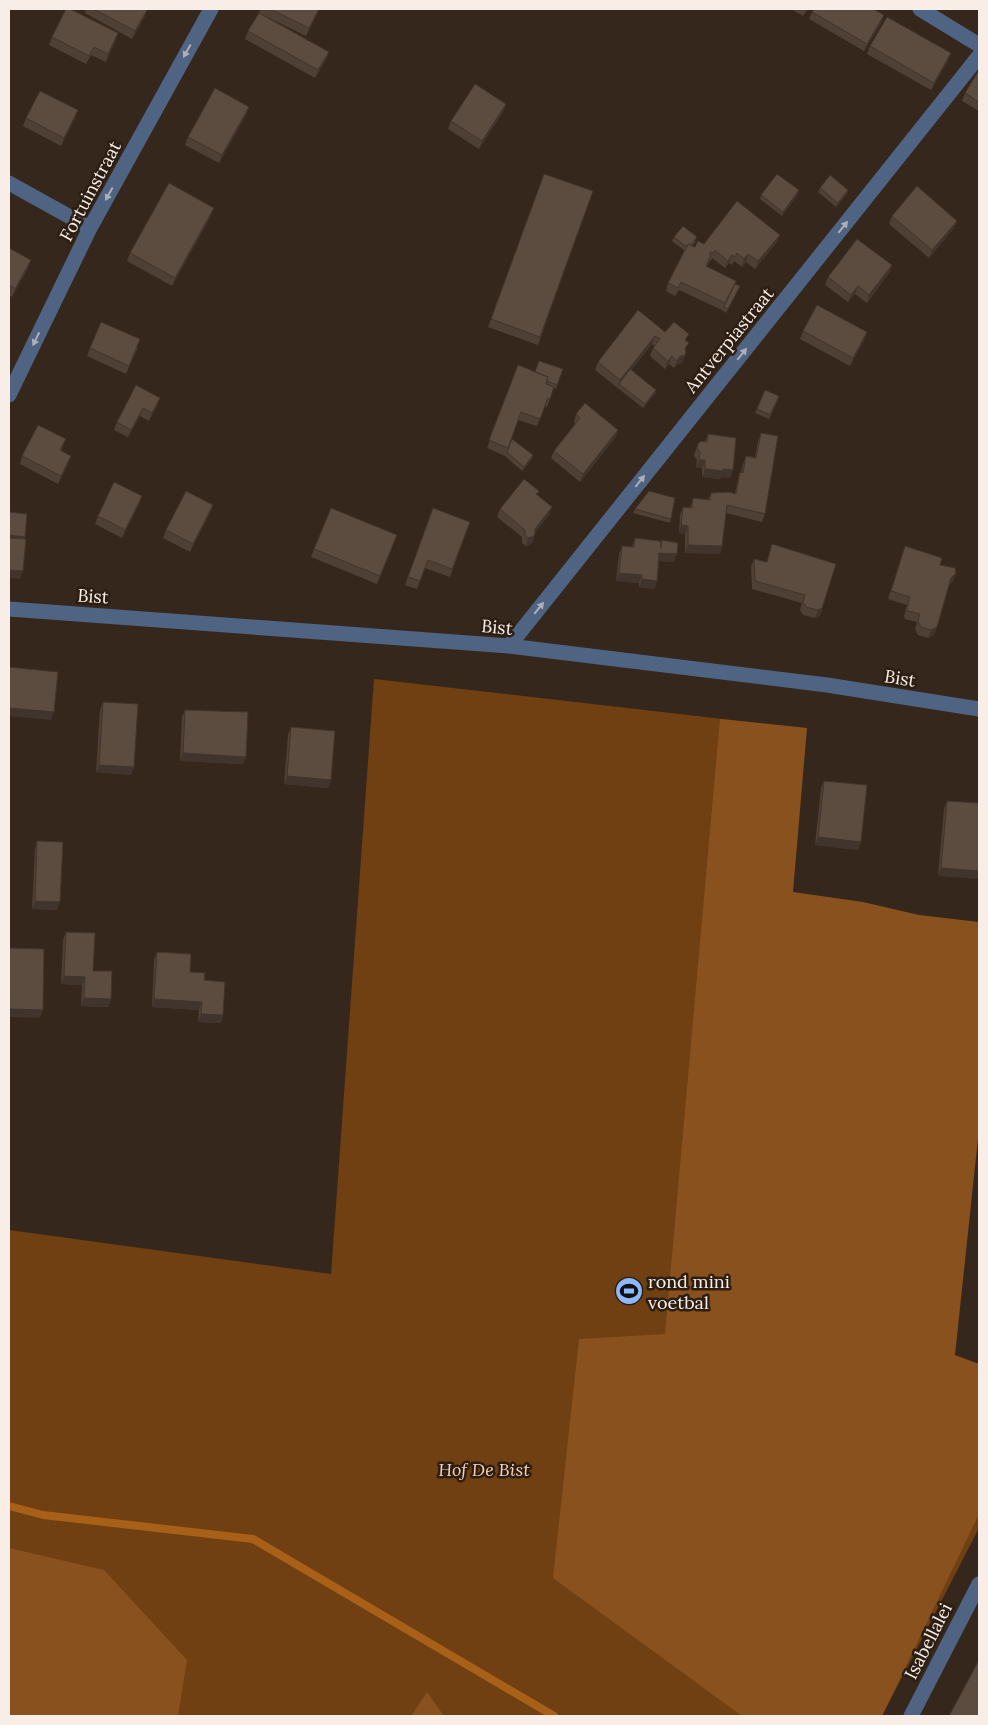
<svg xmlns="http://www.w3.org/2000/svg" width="988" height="1725" viewBox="0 0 988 1725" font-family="Lora,serif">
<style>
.green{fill:#704012}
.forest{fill:#89511e}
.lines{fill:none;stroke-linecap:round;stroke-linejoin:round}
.stream{stroke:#a85f17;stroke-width:8}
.street{stroke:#4f6382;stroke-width:15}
.wall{fill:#4f4036}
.shaded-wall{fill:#40342c}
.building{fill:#5c4b3f;stroke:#40342c}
.oneway{fill:#acafba}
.labels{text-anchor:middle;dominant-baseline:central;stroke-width:5;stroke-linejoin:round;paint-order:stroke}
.street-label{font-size:18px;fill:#f9eee7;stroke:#2c1e12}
.poi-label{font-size:18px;fill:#f9eee7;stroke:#2c1e12;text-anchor:start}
.park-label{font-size:18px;font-style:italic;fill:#fad1b3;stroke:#2c1e12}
</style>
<rect width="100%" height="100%" fill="#36271c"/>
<!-- green -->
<path class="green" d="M374,679L775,725L693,1334L979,1382V1528L882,1716H9V1230L331,1274Z"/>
<!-- forest -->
<path class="forest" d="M720,719L807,728L793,892L863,902L919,915L979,922V1129L955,1355L979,1364V1514L882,1716H742L553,1578L579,1339L665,1334Z
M9,1548L104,1570L187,1660L178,1716H9Z
M427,1692L444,1716H411Z"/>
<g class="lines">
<!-- stream -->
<path class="stream" d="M9,1506L43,1515L253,1539L554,1716"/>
<!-- street -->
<path class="street" d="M920,9L979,45
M9,183L90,228
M9,395L90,228L211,9
M9,609L509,646L827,685L979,709
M509,646L979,56
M911,1716L979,1584"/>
</g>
<!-- wall -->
<path class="wall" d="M86,9H146L147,10L144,18L132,39L85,13Z
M261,9H319L306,36L263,15L329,52L326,60L315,78L245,39L248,31L259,13Z
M791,9H808L803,16Z
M812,12L884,15L881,23L864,51L809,19Z
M118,33L106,62L91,55L86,64L49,45L52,37Z
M870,46L948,61L931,90L867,54Z
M979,70V111L962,101L965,93Z
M506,104L503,112L479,149L448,129L451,121Z
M249,107L246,115L219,163L185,145L188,137Z
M26,118H75L61,146L23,126Z
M544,174L593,191L538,345L488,327Z
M820,188L848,190L847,194L836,207L818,192Z
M798,194L782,216L760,199L761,195Z
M211,216L172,286L127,261L130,253Z
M892,216L957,221L954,228L929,258L889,224Z
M674,237L696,241L692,246L695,247L704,244L777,242L755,269L746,262L742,267L734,261L732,265L729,263L725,268L712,258L711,261L710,260L707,267L736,281L735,284L740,286L726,313L722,310L679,290L675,296L666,291L668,283L685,251L672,241Z
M9,248L28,268L12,297L9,295Z
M892,265L889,273L867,303L855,294L848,302L825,285L828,277Z
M638,310L665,332L686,341V351L683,361L681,364H677L674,368L669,364L665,369L650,356L653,348L655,346L652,344L631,370L656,390L655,394L643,408L595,370L598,362Z
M803,331L864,340L850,366L800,339Z
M138,347L126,374L87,356L90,348Z
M518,365L535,372L563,369L556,389L554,388L547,407L545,406L537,426L518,420L508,448L533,455L532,459L522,471L505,456L487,448Z
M765,390L778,400L769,419L755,413Z
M160,398L157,406L149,421L140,416L128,437L114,430L117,422Z
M576,414L618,430L615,438L580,482L551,458L554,451L575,424L574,422Z
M761,433L765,514L762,522L726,513L722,546L720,554L685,553V534L679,533L680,515L683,507L690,508L693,498L708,500L711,493H735L738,480L740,472H741L743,464L746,456L755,457L758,441Z
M708,434L733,470L730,478L721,477L720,479L702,477V468H696L697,460L694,456L695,452L698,444L705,442Z
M63,447L61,451L68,464L58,484L20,464L22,456Z
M539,491L537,495L552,507L549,515L535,532L533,542L529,545L526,546L522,543V537L497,517L500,509Z
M142,496L139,504L122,538L95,524L98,516Z
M433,508L470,522L450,577L425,568L417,589L405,585Z
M635,509L671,519L670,523L633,513Z
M210,513L190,552L163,538L166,530Z
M635,538L660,544L662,540L674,562L659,561L657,581L654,589L639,587V583L616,581L619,554L622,546L632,547Z
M394,543L377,584L311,557L314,549Z
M772,544L836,564L820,616L815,618L803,615L800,610L802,603L752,589L751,566L754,559L767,562Z
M905,546L956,573L953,581L949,585L934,635L928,638L918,635L915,629L917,622L905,619L904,616L907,605L888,599Z
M103,702L134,767L131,775L96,772L100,710Z
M185,710L243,764L180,761L182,717Z
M291,727L331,780L328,788L284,784L288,735Z
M824,781L861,842L858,850L815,845L821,788Z
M947,801L979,803L938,876L944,809Z
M37,841L57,910L32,909L35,849Z
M66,932L93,971L111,999L108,1007L81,1006L82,985L61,984L63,940Z
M157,952L204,980L223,1015L221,1023L198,1022L199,1010L152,1007L154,960Z"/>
<!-- shaded-wall -->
<path class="shaded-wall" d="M319,9L318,13L306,36L309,28Z
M147,10L144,18L132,39L135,31Z
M884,15L881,23L864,51L867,44Z
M118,33L116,41L106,62L108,54Z
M329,52L326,60L315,78L318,70Z
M951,53L948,61L931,90L934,83Z
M506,104L503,112L479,149L482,141Z
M249,107L246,115L219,163L222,155Z
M78,110L75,118L61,146L64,138Z
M799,190L798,194L782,216L783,212Z
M848,190L847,194L836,207L838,203Z
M214,208L211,216L172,286L175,278Z
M957,221L954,228L929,258L932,250Z
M780,235L777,242L755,269L758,261Z
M748,254L746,262L742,267L744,259Z
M732,255L729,263L725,268L728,261Z
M31,260L28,268L12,297L15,289Z
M892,265L889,273L867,303L869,295Z
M858,286L855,294L848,302L851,295Z
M867,332L864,340L850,366L853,358Z
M655,336L652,344L620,385L619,384L617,388L620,380Z
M686,353L683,361L681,364H677L674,368L677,361L680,356Z
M672,356L669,364L665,369L668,361Z
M656,390L655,394L643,408L645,404Z
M160,398L157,406L149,421L152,413Z
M143,408L140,416L128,437L131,430Z
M618,430L615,438L580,482L583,474Z
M533,455L532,459L522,471L524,467Z
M71,456L68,464L58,484L61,476Z
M699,460H705L702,468H696Z
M705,469H723L733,470L730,478L721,477L720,479L702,477Z
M142,496L139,504L122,538L125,530Z
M213,505L210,513L190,552L193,544Z
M552,507L549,515L532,537L535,529Z
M681,525L688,526L685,534L679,533Z
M535,534L533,542L529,545L526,546L528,538Z
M9,535L25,537L22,545L9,543Z
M688,545L722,546L720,554L685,553Z
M659,553L677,554L674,562L656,561Z
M9,570L23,571L20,579L9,578Z
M619,573L642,575L639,583L616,581Z
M956,573L953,581L948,586L951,578Z
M642,579L657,581L654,589L639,587Z
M822,608L820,616L815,618L818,610Z
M937,627L934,635L928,638L931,630Z
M9,708L54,712L51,720L9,716Z
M183,753L246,757L243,764L180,761Z
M99,765L134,767L131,775L96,772Z
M287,776L331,780L328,788L284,784Z
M818,837L861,842L858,850L815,845Z
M941,868L979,871V879L938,876Z
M35,901L60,902L57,910L32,909Z
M64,976L85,977L82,985L61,984Z
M84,998L111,999L108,1007L81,1006Z
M154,999L202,1002L199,1010L152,1007Z
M9,1009L43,1010L40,1018L9,1017Z
M201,1014L223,1015L221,1023L198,1022Z"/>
<!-- building -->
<path class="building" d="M66,9H70L118,33L108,54L94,47L89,56L52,37Z
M94,9H146L147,10L135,31Z
M270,9H319L309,28Z
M814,9H873L884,15L867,44L812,12Z
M259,13L329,52L318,70L248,31Z
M887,17L951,53L934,83L870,46Z
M979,70V102L965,93Z
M475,84L506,104L482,141L451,121Z
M215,88L249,107L222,155L188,137Z
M40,91L78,110L64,138L26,118Z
M544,174L593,191L540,337L491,319Z
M777,174L799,190L783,212L761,195Z
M830,175L848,190L838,203L820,188Z
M169,183L214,208L175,278L130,253Z
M917,186L957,221L932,250L892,216Z
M737,201L780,235L758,261L748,254L744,259L737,253L735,257L732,255L728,261L715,250L714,253L711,252L709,254L711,255L706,266L736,281L725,303L681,282L678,288L668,283L688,244L695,247L698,241L704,244Z
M683,226L697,237L691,245L688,244L687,247L674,237Z
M857,239L892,265L869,295L858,286L851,295L828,277Z
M9,248L31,260L15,289L9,285Z
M735,284L740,286L728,309L724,307Z
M817,305L867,332L853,358L803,331Z
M638,310L665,332L674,322L689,334L685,340L689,343L685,348L686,353L684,356H680L677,361L672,356L668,361L653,348L660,339L655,336L620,380L598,362Z
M101,322L140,339L129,366L90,348Z
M539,361L563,369L557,385L547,381L548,377L535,372Z
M518,365L548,377L546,384L554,387L550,399L548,398L540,419L521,412L508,448L489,440Z
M630,369L656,390L645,404L619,384Z
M136,385L160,398L152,413L143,408L131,430L117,422Z
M765,390L779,396L770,415L757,409Z
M585,403L618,430L583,474L554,451L580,418L576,414Z
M38,425L66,439L60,450L71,456L61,476L22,456Z
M761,433L778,436L765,514L727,505L722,546L688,545V526L681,525L683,507L692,508L693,498L710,500L711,493L729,492L736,494L740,472L743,473L746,456L756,458Z
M708,434L736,438L733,470L723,469V471L705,469V460H699L700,452L697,448L698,444L701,441L707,442Z
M512,439L533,455L524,467L507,452Z
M524,479L539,491L536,494L552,507L535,529V534L532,537L528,538L525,535V530L500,509Z
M114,482L142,496L125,530L98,516Z
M186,491L213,505L193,544L166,530Z
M649,491L675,498L671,519L635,509Z
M331,508L397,535L380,576L314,549Z
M433,508L470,522L452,569L428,560L420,581L408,577Z
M9,512L27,514L25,537L9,535Z
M9,538L26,539L23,571L9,570Z
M635,538L660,541L661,548L662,540L678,543L677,554L659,553L657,581L642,579V575L619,573L622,546L634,547Z
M772,544L836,564L822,608L818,610L806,607L803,602L805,595L755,581L754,559L767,562Z
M905,546L942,558L940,565L955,568L956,573L951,578L937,627L931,630L921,627L918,621L920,614L908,611L907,608L910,597L891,591Z
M9,667L58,672L54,712L9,708Z
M103,702L138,704L134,767L99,765Z
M185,710L248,712L246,757L183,753Z
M291,727L335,731L331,780L287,776Z
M824,781L867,785L861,842L818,837Z
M947,801L979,803V871L941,868Z
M37,841L63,842L60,902L35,901Z
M66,932L95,933L93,971H112L111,999L84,998L85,977L64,976Z
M9,948L44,949L43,1010L9,1009Z
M157,952L191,954L190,972L205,973L204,980L225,982L223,1015L201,1014L202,1002L154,999Z
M979,1660V1716H949Z"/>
<!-- one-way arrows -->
<defs><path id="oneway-solid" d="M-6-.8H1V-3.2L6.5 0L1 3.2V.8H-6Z" transform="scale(1.25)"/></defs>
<g class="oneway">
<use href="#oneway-solid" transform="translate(187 51) rotate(119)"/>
<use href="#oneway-solid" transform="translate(109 194) rotate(119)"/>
<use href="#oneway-solid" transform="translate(843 227) rotate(-51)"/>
<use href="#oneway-solid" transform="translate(36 339) rotate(116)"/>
<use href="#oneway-solid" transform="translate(742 354) rotate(-51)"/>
<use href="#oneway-solid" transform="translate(640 481) rotate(-51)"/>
<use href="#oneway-solid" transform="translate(539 608) rotate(-51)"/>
</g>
<!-- icons -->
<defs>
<g id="stadium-disc" transform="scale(1.4375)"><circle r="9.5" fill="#8db9fc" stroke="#2c1e12"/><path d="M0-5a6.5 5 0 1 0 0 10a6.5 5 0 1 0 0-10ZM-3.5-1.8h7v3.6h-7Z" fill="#111"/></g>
</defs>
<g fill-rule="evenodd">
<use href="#stadium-disc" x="629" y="1291"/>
</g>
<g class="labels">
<!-- street labels -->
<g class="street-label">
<text transform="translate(90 191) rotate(-62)">Fortuinstraat</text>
<text transform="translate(729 340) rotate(-51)">Antverpiastraat</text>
<text transform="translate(93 596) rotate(4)">Bist</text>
<text transform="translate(497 627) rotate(5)">Bist</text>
<text transform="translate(900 678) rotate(9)">Bist</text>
<text transform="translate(928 1641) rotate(-63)">Isabellalei</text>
</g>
<!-- poi labels -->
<g class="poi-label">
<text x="648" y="1281">rond mini<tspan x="648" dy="21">voetbal</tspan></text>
</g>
<!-- park labels -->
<g class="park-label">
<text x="484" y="1469">Hof De Bist</text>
</g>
</g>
<!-- border -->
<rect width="988" height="1725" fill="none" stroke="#f9eee7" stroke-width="20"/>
</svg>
